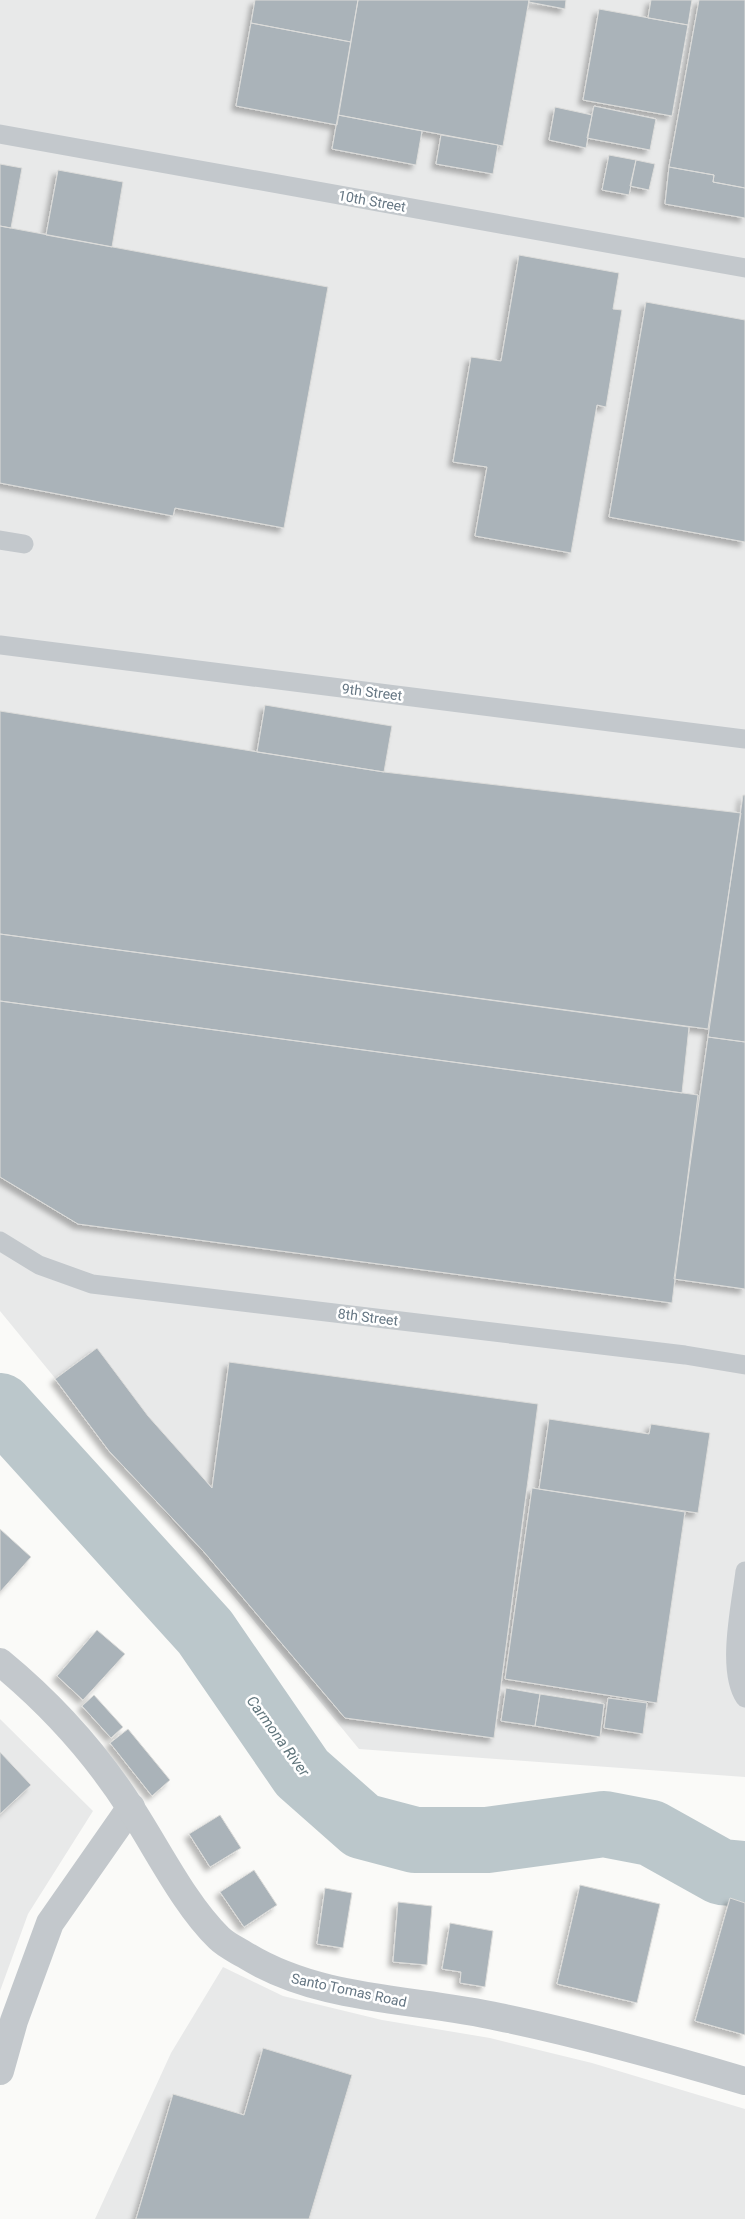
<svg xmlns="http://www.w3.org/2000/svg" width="745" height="2219" viewBox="0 0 745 2219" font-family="Roboto,sans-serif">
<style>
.built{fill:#e8e9e9}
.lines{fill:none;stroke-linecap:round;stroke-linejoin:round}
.river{stroke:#bbc7cb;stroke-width:66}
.building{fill:#aab3b9;stroke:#dcdcda;filter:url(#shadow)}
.service{stroke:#c3c8cc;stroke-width:19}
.minor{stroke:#c3c8cc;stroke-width:28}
.tertiary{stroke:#c3c8cc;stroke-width:28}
.labels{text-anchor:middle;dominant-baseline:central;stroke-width:5;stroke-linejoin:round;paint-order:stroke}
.street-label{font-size:14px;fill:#657683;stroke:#fff}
.water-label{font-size:15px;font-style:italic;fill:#60757c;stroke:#fff}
</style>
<defs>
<filter id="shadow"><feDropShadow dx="-4.5" dy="4.5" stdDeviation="2.5" flood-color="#0004"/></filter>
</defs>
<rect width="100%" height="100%" fill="#fafaf8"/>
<!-- built -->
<path class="built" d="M0,0H745V1777L359,1749L0,1311Z
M0,1719L93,1811L28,1914L0,1991Z
M223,1967L283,1996L382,2020L490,2038L592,2063L745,2109V2219H95L171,2053Z"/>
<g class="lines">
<!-- river -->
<path class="river" d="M0,1406L205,1632L302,1773L362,1826L415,1840H487L604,1824L651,1833L721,1872L745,1874"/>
</g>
<!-- building -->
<path class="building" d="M255,0H358L351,42L251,23Z
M358,0H529L503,146L338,115Z
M529,0H566L565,9L529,2Z
M651,0H692L688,25L648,18Z
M699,0H745V188L713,182L714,175L669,167Z
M599,9L688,25L672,116L583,100Z
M251,23L351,42L337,125L236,106Z
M594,106L656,119L650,150L587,138Z
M555,107L592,115L586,148L549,140Z
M338,115L422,131L416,165L332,149Z
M441,135L498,145L493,174L436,164Z
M609,155L636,160L629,195L602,190Z
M636,160L655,164L649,190L630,186Z
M0,164L22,168L11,228L0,226Z
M669,167L714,175L713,182L745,188V218L665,204Z
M58,170L123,182L112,247L46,235Z
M0,226L328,287L284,528L175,508L173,516L0,483Z
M519,255L619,273L613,309L622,310L606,407L597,405L571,553L475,536L487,467L453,462L471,357L501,361Z
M646,302L745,320V542L609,517Z
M265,705L392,726L384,772L257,752Z
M0,711L384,772L741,813L708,1029L0,934Z
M743,795H745V1042L708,1037Z
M0,934L689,1027L682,1093L0,1001Z
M0,1001L698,1095L672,1303L78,1224L0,1177Z
M708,1037L745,1042V1289L674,1279Z
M97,1348L148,1416L212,1488L229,1362L538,1404L494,1738L345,1718L204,1552L109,1451L55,1379Z
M549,1419L649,1434L651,1424L710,1433L698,1513L539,1489Z
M532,1488L685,1512L657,1703L505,1679Z
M0,1529L31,1557L0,1592Z
M97,1630L125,1654L83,1700L57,1676Z
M506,1688L540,1694L535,1726L501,1721Z
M540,1694L604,1704L600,1737L535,1726Z
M94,1695L123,1727L111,1738L82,1706Z
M608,1698L647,1703L643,1734L604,1728Z
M128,1729L170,1780L152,1796L110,1743Z
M0,1752L31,1785L0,1814Z
M220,1815L241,1848L210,1867L189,1834Z
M254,1870L277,1905L244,1927L220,1892Z
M580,1885L660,1904L637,2003L557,1984Z
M325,1888L352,1893L343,1948L317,1944Z
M730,1898L745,1903V2035L695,2021Z
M398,1902L432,1906L427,1965L393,1962Z
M450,1923L493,1931L485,1987L460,1983L461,1972L442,1969Z
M263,2048L352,2075L309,2219H136L173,2094L244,2115Z"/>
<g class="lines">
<!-- service -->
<path class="service" d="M0,134L745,268
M0,540L24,544
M0,645L745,739
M0,1241L39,1265L92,1284L685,1355L745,1365
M745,1571C741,1605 726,1670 745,1698"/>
<!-- minor -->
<path class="minor" d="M0,2071L14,2021L50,1923L131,1807"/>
<!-- tertiary -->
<path class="tertiary" d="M0,1662C51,1704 94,1751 130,1807C157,1848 184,1904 219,1938C226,1945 237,1950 245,1955C321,2002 415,1998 499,2017C582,2034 664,2057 745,2081"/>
</g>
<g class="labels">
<!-- street labels -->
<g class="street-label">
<text transform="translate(372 201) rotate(10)">10th Street</text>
<text transform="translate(372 692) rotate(7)">9th Street</text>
<text transform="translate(368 1317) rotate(7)">8th Street</text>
<text transform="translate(349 1990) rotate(12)">Santo Tomas Road</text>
</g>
<!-- water labels -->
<g class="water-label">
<text transform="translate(278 1736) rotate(54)">Carmona River</text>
</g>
</g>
</svg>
